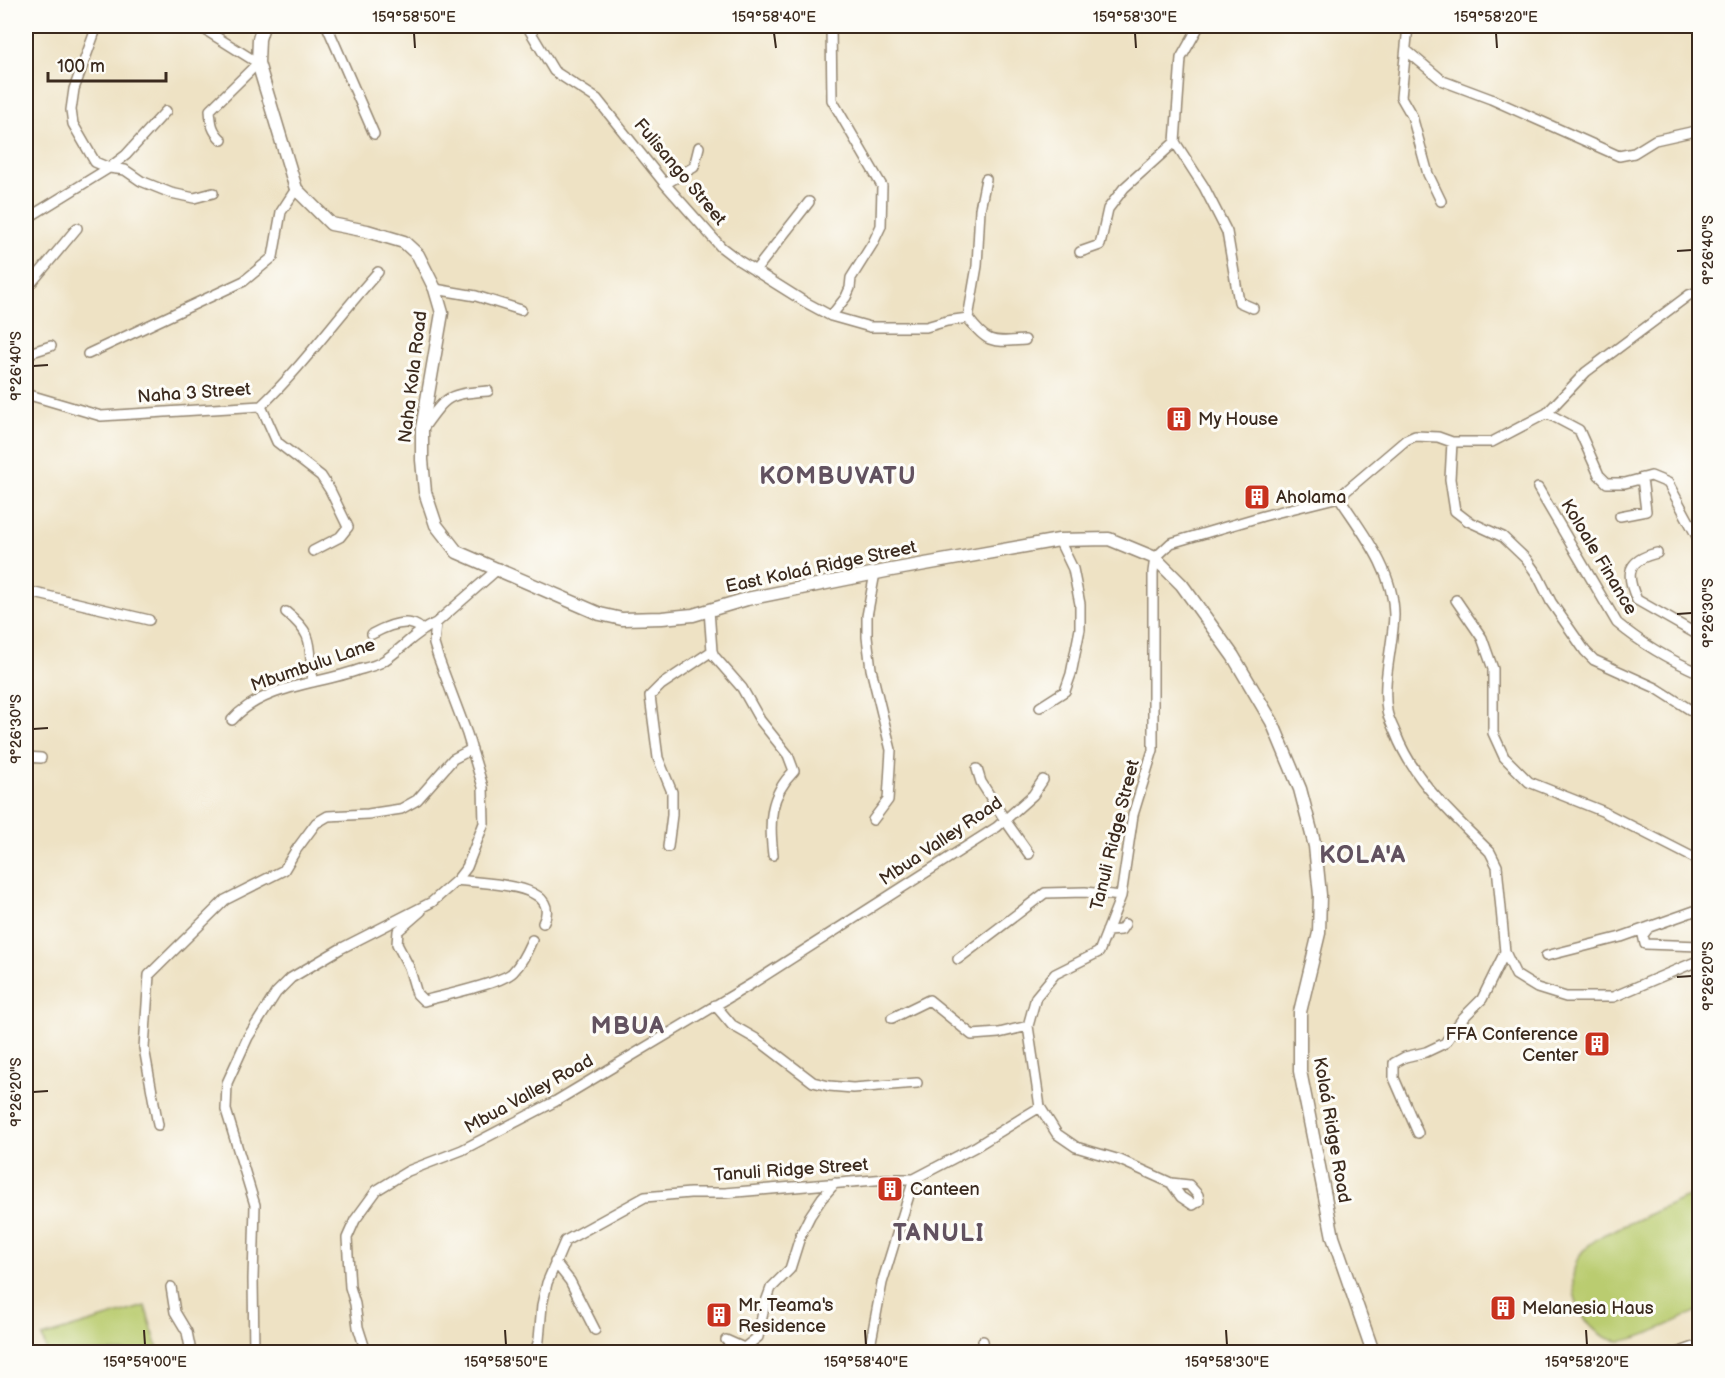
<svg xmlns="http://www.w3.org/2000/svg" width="1725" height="1378" viewBox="0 0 1725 1378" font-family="'Balsamiq Sans',sans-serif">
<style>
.green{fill:#bacc6f;stroke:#7a7b46;stroke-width:1.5}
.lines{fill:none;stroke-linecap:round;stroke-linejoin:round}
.minor-casing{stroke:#948671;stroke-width:12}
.tertiary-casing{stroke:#948671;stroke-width:15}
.minor{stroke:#fff;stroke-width:9}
.tertiary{stroke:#fff;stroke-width:12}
.ticks{fill:none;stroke:#3b2a1e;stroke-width:2}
.labels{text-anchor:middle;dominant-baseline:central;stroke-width:6;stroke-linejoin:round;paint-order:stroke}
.street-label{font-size:18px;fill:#3b2a1e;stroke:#fdfcf7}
.poi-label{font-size:18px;fill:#3b2a1e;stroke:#fdfcf7;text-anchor:start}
.district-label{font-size:24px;font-weight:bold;letter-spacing:1.5px;fill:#625260;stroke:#fdfcf7}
.neatline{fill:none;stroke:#3b2a1e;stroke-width:2}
.ticks-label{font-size:15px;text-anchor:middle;fill:#3b2a1e}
</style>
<rect width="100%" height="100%" fill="#fdfcf7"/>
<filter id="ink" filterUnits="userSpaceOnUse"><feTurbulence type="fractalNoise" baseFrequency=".0167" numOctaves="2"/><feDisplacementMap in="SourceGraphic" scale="12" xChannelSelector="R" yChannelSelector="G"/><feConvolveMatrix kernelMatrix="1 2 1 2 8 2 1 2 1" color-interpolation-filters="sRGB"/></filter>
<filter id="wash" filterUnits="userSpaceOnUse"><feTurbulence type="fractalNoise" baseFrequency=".008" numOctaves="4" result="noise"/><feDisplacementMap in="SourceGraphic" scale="24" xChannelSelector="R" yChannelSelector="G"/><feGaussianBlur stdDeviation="1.35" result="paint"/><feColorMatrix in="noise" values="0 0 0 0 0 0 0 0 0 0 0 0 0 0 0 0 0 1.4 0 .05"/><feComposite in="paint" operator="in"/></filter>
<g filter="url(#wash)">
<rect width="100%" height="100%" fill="#eee2c4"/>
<!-- green -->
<path class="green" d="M1699,1192V1310C1683,1318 1634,1343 1618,1341C1583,1336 1562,1286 1579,1256C1585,1247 1594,1241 1603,1235Z
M145,1306L159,1352H47L42,1337Z"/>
</g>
<g filter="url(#ink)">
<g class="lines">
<!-- minor casing -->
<g class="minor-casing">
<path id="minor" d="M97,26L74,89L71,110L73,124L95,162L109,168L125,170L141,181L171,193L194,198L213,193
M199,26L258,63L210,110C211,124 212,131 222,140
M327,26L374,134
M527,26L554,71L597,99L665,184L721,247L738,260L805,302L831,316L870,327H926L947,321L968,318L977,266L980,209L986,179
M1007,26H1008
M1199,26L1181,58L1175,142L1204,187L1227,232L1239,302L1253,308
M1408,26L1401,97L1412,116L1428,174L1441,201
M1406,50L1443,81L1491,99L1619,156L1634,153L1655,140L1700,130
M665,184L694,167L699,147
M26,228L31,216L109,168L126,155L166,111
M1080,252L1100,245L1108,209L1124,188L1175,142
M755,271L809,202
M26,280L32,282L77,228
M435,289L476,296L521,310
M831,316L846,297L850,288L851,278L873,243L881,226L882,186L832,100L831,26
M968,318C988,345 993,342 1025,340
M26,354L51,346
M88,354L244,281L273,257L281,212L296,189
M26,394L101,416L261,406C304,365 338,316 378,272
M261,406L277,442L321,476L330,490L348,527L340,537L313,551
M1547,413L1579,430L1599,475L1607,483H1625L1651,476L1668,483L1700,542
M424,427C447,395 448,394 488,391
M1452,442L1450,479L1455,511L1468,521L1503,537L1526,559L1538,576L1551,602L1585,651L1594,660L1656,688L1700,716
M1538,488L1617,623C1642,644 1670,660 1700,673
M1339,497C1362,532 1394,571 1394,615C1393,647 1382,679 1387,711C1388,718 1392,725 1395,732C1414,782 1453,815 1490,852L1497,866L1505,952L1516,975L1537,988L1566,997H1613L1700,960
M1620,516L1646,511L1642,478
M1657,553C1627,560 1625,574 1637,600L1700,636
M26,591L149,620
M1456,600L1482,638L1493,669V733L1504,757L1529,782L1602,811L1700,861
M286,612C317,637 308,646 313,682
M372,634C385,627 408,616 421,629
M712,651L714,656L742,688L760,720L788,755L794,771C769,796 769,822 773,855
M1040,707L1065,691L1071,674L1080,629V604L1073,569L1059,540
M232,720C263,685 316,685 358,670C365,668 374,666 380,663C401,651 413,633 436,623
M26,757L41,758
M977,769L981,782L1005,820L1029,854
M873,820L888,800L891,750L871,669L867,637V616L875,573
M668,847L672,815V792L658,758L650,696L661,685L712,651L709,610
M457,880C481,884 564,882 543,923
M421,911L398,931L397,944L409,967L417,994L424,1001C441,996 503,983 513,972C522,963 527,951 532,940
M1649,927L1643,935L1645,944L1700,946
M1107,931L1121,930L1125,924
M1546,956L1621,937L1700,909
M958,959L1045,893L1085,892L1121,896
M715,1005L732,1025L758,1040L813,1082L829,1086L853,1088L917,1083
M892,1018L929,1000L972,1035L999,1033L1028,1026
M1040,1107L1057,1134L1076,1147L1120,1160L1171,1183L1181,1197L1193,1205L1199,1201L1198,1195L1189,1185L1171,1183
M158,1125L144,1048L149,975L225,900L284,870L296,850L316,823L328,816L368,814L401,809L417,800L453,759L472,749
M1418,1133L1394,1078V1063L1405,1057L1426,1052L1445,1043L1463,1018L1482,999L1505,952
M555,1262L570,1281L595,1330
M171,1287L175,1312L187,1332L191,1352
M726,1340L744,1348L758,1337L764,1307L771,1288L790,1269L801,1234L810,1216L822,1198L835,1183
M983,1341L985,1352
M254,1352L253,1279L255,1205L226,1110L227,1083L248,1037L276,993L291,978L340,949L432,902L457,880L467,867L484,823L483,787L467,734L438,657L434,644L436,623L499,568
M366,1352L358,1327L355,1304L350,1287L347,1238L355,1220L377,1190L408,1171L462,1150L556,1101L753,983L997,827L1033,795L1043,780
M535,1352L539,1340L542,1305L547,1283L565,1241L645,1197L690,1193H725L886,1179H914L975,1147L1040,1107L1028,1026L1036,997L1055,974L1099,952L1121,896L1133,815L1153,750V572L1155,558L1171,543L1263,516L1339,497L1406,440L1415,436L1438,437L1452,442H1492L1547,413L1586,372L1689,295L1700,291
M869,1352L882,1283L914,1179
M1680,1352L1700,1345"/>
</g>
<!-- tertiary casing -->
<g class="tertiary-casing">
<path id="tertiary" d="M263,26L259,39L258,63L296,189L331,224L367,231L404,242L418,255L435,289L442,313L422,429V460L425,492L436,525L457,552L600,614L622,619L662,618L693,615L747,599L886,571L1059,540L1109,539L1155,558L1182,585L1233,656L1272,722L1300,789L1315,846L1320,895L1319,933L1300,1012V1071L1333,1237L1373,1352"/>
</g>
<!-- minor -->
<use href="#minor" class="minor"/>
<!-- tertiary -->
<use href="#tertiary" class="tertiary"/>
</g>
</g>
<!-- ticks -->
<path class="ticks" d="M414,33L415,48M774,33L776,48M1135,33L1136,48M1496,33L1497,48M1677,251L1692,250M33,366L48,365M1677,614L1692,613M33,729L48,728M1677,977L1692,976M33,1092L48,1091M144,1330L145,1345M505,1330L506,1345M865,1330L866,1345M1226,1330L1227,1345M1586,1330L1587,1345"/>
<!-- icons -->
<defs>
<g id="building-square" transform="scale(1.35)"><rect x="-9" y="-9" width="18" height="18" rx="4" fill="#c8321e" stroke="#fdfcf7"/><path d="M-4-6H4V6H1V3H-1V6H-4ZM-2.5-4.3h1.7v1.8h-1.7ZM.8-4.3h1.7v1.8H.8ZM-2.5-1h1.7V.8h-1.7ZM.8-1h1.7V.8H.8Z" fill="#fff"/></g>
</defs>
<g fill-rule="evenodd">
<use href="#building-square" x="1179" y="419"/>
<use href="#building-square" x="1257" y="497"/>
<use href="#building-square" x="1597" y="1044"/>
<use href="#building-square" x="890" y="1189"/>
<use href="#building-square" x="1503" y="1308"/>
<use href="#building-square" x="719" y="1315"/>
</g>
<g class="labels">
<!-- street labels -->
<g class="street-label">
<text transform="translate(680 172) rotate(50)">Fulisango Street</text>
<text transform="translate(413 377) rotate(-83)">Naha Kola Road</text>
<text transform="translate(194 393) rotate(-4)">Naha 3 Street</text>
<text transform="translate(1599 557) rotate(59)">Koloale Finance</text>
<text transform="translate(821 567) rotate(-12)">East Kolaá Ridge Street</text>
<text transform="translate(313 665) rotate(-19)">Mbumbulu Lane</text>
<text transform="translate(1115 835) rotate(-76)">Tanuli Ridge Street</text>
<text transform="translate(941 841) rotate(-34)">Mbua Valley Road</text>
<text transform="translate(529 1094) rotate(-29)">Mbua Valley Road</text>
<text transform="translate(1332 1130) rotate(80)">Kolaá Ridge Road</text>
<text transform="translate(791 1170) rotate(-4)">Tanuli Ridge Street</text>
</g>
<!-- poi labels -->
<g class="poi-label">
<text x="1198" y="419">My House</text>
<text x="1276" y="497">Aholama</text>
<text x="1578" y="1034" text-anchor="end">FFA Conference<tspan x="1578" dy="21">Center</tspan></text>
<text x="910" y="1189">Canteen</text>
<text x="738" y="1305">Mr. Teama's<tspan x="738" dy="21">Residence</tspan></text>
<text x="1522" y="1308">Melanesia Haus</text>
</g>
<!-- district labels -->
<g class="district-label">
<text x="838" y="476">KOMBUVATU</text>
<text x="1363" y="855">KOLA'A</text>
<text x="628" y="1026">MBUA</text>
<text x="939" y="1233">TANULI</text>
</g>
</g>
<!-- margin -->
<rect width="1725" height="1378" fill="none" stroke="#fdfcf7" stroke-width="66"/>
<!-- scale -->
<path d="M48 72v9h118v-9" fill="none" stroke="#3b2a1e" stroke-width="3"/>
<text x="57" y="72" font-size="18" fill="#3b2a1e" stroke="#fdfcf7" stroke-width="4.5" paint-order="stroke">100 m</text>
<rect x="33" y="33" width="1659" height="1312" class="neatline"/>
<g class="ticks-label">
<text x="414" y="22">159°58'50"E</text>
<text x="774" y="22">159°58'40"E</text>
<text x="1135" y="22">159°58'30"E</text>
<text x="1496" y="22">159°58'20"E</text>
<text transform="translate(1708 250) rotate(-90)" y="5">9°26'40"S</text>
<text transform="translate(16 366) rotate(-90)" y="5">9°26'40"S</text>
<text transform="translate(1708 613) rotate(-90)" y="5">9°26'30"S</text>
<text transform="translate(16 729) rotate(-90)" y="5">9°26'30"S</text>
<text transform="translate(1708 976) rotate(-90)" y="5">9°26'20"S</text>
<text transform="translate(16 1092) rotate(-90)" y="5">9°26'20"S</text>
<text x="145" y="1367">159°59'00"E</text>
<text x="506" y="1367">159°58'50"E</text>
<text x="866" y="1367">159°58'40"E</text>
<text x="1227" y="1367">159°58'30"E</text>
<text x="1587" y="1367">159°58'20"E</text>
</g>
</svg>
